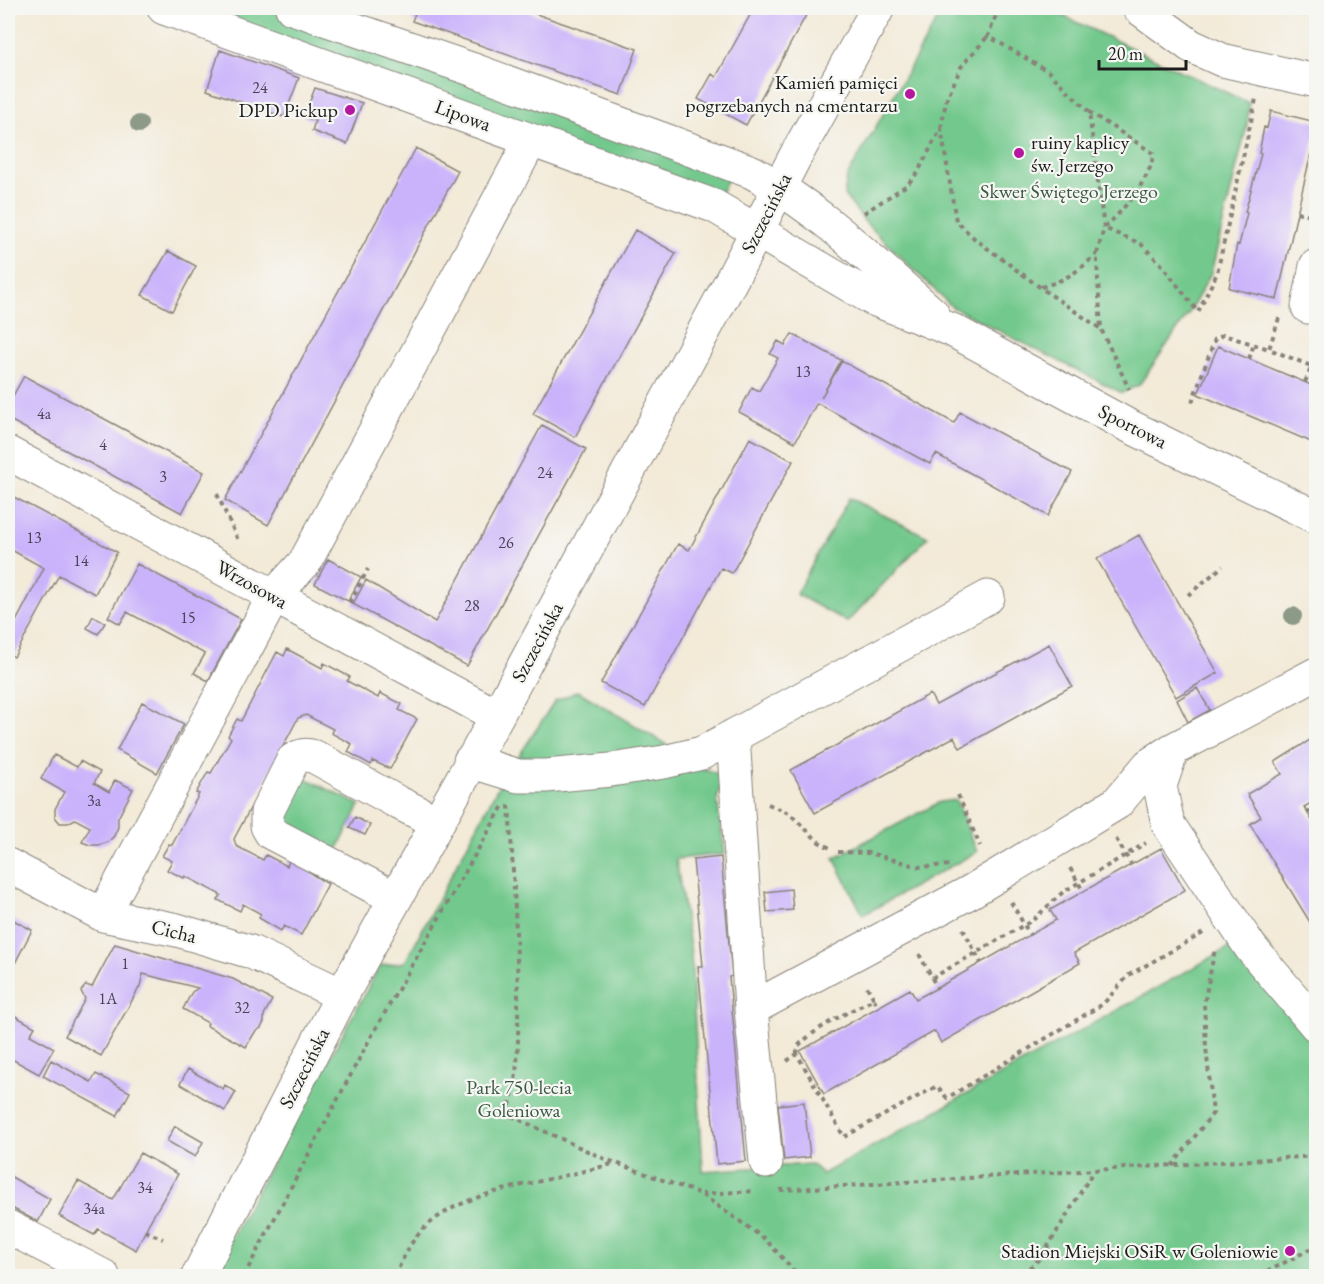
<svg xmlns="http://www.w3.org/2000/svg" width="1324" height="1284" viewBox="0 0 1324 1284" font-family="'EB Garamond',serif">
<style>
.green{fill:#73c98d;stroke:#487254;stroke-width:1.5}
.building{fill:#cbb3fb}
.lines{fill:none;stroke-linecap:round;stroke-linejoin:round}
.minor-casing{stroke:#88837a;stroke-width:35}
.path{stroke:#88837a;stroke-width:4;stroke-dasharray:4.5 4.5;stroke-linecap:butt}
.minor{stroke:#fff;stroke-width:33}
.tree{fill:#8d9a87}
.poi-dot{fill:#b5179e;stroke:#f6f6f2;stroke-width:2}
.labels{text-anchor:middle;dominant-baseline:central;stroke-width:4.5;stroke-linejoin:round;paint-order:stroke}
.number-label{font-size:16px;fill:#484254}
.poi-label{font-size:20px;fill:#1c1c1c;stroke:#f6f6f2;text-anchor:end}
.street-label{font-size:20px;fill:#1c1c1c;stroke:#f6f6f2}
.park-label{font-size:20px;fill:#3a5944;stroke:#f6f6f2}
</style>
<rect width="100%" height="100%" fill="#f6f6f2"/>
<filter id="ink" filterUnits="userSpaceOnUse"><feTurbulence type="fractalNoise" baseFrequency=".0167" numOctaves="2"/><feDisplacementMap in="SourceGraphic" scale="12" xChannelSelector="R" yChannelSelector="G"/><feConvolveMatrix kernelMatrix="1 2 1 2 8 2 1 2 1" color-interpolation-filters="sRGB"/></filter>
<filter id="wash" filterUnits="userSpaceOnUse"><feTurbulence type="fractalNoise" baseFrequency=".008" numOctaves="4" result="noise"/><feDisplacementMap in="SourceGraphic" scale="24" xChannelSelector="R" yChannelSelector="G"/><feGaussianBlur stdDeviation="1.35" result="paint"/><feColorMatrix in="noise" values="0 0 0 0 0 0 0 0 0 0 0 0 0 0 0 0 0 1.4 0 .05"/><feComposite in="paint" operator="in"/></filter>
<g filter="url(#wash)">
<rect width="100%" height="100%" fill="#f3ead8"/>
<!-- green -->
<path class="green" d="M191,8H267L731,172L718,199Z
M944,8H1046L1249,103L1247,125L1211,273L1189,313L1139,385L1122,393L952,307L866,223L844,195L847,177Z
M849,498L928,537L847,622L796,594Z
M578,691L659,740L699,767L724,776L717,799L725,854L676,859L691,953L703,1171L811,1164L823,1174L1257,932L1316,1013V1276H210L380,966L405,962L497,789L555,701Z
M295,773L360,805L334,856L276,827Z
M956,800L977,852L863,915L834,858L940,802Z"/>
<g id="blocks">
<!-- building -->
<path class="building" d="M417,8H519L637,49L621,95L412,21Z
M754,8H810L746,125L698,99L712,74L716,77Z
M220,50L299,78L284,117L207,90Z
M315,88L362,103L347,144L312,131L315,121L304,117Z
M1271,111L1316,122V132L1277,299L1229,288L1237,244L1239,245L1247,213L1245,212L1261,154L1259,153L1264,127L1267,128Z
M416,148L458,171L268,525L225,500Z
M635,230L676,253L575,437L533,414Z
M168,251L196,266L172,311L142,295Z
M792,334L841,360L821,398L842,361L954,423L960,412L1072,472L1048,516L936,454L930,464L817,403L795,442L739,412L752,387L759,391L778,358L770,354L778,341L785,345Z
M1218,346L1316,387V444L1198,394Z
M24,376L204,472L182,513L8,419V405Z
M542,425L586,449L467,666L353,604L366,580L435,622Z
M750,438L793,461L732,573L721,568L645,707L601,683L678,544L689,550Z
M8,494L117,552L95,594L59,575L14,657L8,653V637L44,568L8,548Z
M1139,535L1218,673L1176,697L1097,559Z
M328,559L361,577L348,601L315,584Z
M137,564L241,619L208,681L194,673L205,654L127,612L120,624L108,617Z
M93,616L105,623L98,634L87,628Z
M1049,644L1072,686L960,748L954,737L815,813L791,770L930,694L936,705Z
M287,649L322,668L324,663L350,677L347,681L378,698L380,693L402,704L399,710L417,719L390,769L373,761L371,765L348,752L352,744L331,733L333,729L306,715L298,718L234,839L236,846L263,860L266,855L287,866L290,859L314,872L313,875L328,884L301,935L284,926L281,931L259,918L261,914L243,904L240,911L218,900L221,895L185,876L184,878L167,870L172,861L162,856L169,844L172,845L199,794L196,793L208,772L211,773L231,738L228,736L237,719L241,721L277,652L284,656Z
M1197,688L1210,710L1188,722L1177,700Z
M142,702L184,724L157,773L117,750Z
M1316,736V800L1304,807L1316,827V932L1250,824L1261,817L1247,794L1282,774L1275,762Z
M54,755L77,767L80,761L100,772L94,783L109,792L115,780L133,789L118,818V827L114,836L108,842L99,845H90L82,842L90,827L75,819L68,823H60L55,817V809L64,792L41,779Z
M355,817L370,825L365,835L349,828Z
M1161,848L1185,890L1074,953L1080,963L941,1043L935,1031L824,1094L800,1051L910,989L916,999L937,988L1056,920L1050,910Z
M721,857L732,976L729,977L746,1161L717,1164L698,966H703L693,860Z
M791,889L793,910L767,912L765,892Z
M8,917L32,930L11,971L8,969Z
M115,944L233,979L272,1000L264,1015V1022L261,1028L255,1032L246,1047L207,1026L208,1023L183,1009L192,992L198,988L143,974L140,986L101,1056L65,1036L85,999L81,991L86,985L92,987Z
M8,1012L35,1027L30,1035L54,1048L39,1074L8,1057Z
M51,1060L91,1082L96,1074L130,1092L117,1116L43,1076Z
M188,1069L223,1089L225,1085L236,1092L225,1111L180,1084Z
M804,1102L810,1157L784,1160L778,1105Z
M175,1126L203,1142L195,1157L167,1141Z
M140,1153L178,1174L149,1223L136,1250L98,1229L94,1235L59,1216L78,1181L113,1200Z
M8,1175L50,1199L38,1222L8,1206Z"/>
</g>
</g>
<g filter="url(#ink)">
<use href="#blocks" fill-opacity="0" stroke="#88837a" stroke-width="1.5"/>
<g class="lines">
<!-- minor casing -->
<g class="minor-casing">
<path id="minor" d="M164,8L714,206L873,299L952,330L1125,424L1316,517
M292,8L471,69L752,172C819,208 875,264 932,313
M1139,8L1191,46L1222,60L1316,81
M1308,307L1316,266
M8,453L497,716
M733,736L751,1009L766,1162
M1172,750L1160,786L1168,824L1251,948L1316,1025
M470,761L518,776H546L611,770L664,762L702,753L988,597
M8,865L103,915L177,930L251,952L342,995
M395,898L271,833L267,826V812L293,760C301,755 306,754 315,757L399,803L437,822
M103,915L274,596L305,562L531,140
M751,1009L970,892L1117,803L1149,765L1172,750L1316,674
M8,1227L103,1276
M198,1276L342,995L497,716L733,277L795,157L878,8"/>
</g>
<!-- path -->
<path class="path" d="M999,8L988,36L1049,72L1089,112L1104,228L1097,254V263L1101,329L1129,389
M1089,112L1153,153C1154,175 1121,213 1104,228L1141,244L1161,264L1198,312L1217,273L1256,99
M941,128L946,101L961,67L988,36
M1312,153L1316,154
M1297,212L1316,216
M864,213L907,185L918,172L941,128L956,221L975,239L1041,288L1101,329
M1041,287C1067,280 1078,271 1097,254
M1279,318L1269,349L1316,368
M1249,359L1254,344
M1305,382L1312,366
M1192,402L1215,339L1223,335L1269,349
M217,494L238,540
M1188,595L1223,566
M350,603L368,569
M958,795L980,846
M768,804L789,813L819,842L832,849
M509,805C513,870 517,934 518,999C518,1038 520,1076 507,1114L605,1159L701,1194L765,1239L799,1276
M1307,813L1316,808
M1116,839L1131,864
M838,852L870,853L919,867L952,865
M1070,868L1083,891
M1011,902L1030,935
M963,929L981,963
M919,954L932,978L1033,920L1063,892L1146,843
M932,978L937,988
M874,999L878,1007
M797,1054V1047C819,1025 847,1013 874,999L865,983
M787,1061L797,1054L844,1137L937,1086L947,1098L1103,1004L1129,975L1205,932
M1172,1166L1213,1113L1206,1047L1204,1004L1215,949
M780,1190L1316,1156
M702,1194L755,1191
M145,1231L163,1239
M244,1276L367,1044L504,804
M395,1276C401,1263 407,1248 417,1236C447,1201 493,1192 536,1182C563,1176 590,1170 616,1163
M1013,1276L1032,1266L1042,1256L1093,1172
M1259,1276L1316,1246"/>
<!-- minor -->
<use href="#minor" class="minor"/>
</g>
<!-- trees -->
<g class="tree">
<circle cx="139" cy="124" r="9"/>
<circle cx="1293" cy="616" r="9"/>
</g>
</g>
<!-- markers -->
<g class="poi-dot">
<circle cx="910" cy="94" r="6"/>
<circle cx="350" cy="110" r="6"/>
<circle cx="1019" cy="153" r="6"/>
<circle cx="1290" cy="1251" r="6"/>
</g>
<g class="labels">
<!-- number labels -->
<g class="number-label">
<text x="260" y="87">24</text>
<text x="803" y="371">13</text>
<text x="44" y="413">4a</text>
<text x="103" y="444">4</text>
<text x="545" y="472">24</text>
<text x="163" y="476">3</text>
<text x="34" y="537">13</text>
<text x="506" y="542">26</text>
<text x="81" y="560">14</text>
<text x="472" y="605">28</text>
<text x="188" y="617">15</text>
<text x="94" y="800">3a</text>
<text x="125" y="963">1</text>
<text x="108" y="998">1A</text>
<text x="242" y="1007">32</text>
<text x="145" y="1187">34</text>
<text x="94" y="1208">34a</text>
</g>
<!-- poi labels -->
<g class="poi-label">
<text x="898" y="82">Kamień pamięci<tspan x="898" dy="23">pogrzebanych na cmentarzu</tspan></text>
<text x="338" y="110">DPD Pickup</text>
<text x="1031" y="142" text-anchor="start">ruiny kaplicy<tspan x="1031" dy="23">św. Jerzego</tspan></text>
<text x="1278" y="1251">Stadion Miejski OSiR w Goleniowie</text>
</g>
<!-- street labels -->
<g class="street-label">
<text transform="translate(463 115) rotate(20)">Lipowa</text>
<text transform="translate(766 213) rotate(-63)">Szczecińska</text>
<text transform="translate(1133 426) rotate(27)">Sportowa</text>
<text transform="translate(252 584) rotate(29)">Wrzosowa</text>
<text transform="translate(537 642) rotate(-62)">Szczecińska</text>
<text transform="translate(174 931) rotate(14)">Cicha</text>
<text transform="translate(304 1068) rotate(-63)">Szczecińska</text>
</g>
<!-- park labels -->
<g class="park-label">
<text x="1069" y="191">Skwer Świętego Jerzego</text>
<text x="519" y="1087">Park 750-lecia<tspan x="519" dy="23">Goleniowa</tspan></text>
</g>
</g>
<!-- margin -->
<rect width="1324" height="1284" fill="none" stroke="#f6f6f2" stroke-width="30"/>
<!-- scale -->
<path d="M1099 60v9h87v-9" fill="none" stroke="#1c1c1c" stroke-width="3"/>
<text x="1108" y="60" font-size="18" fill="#1c1c1c" stroke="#f6f6f2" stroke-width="4.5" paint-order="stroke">20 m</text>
</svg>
